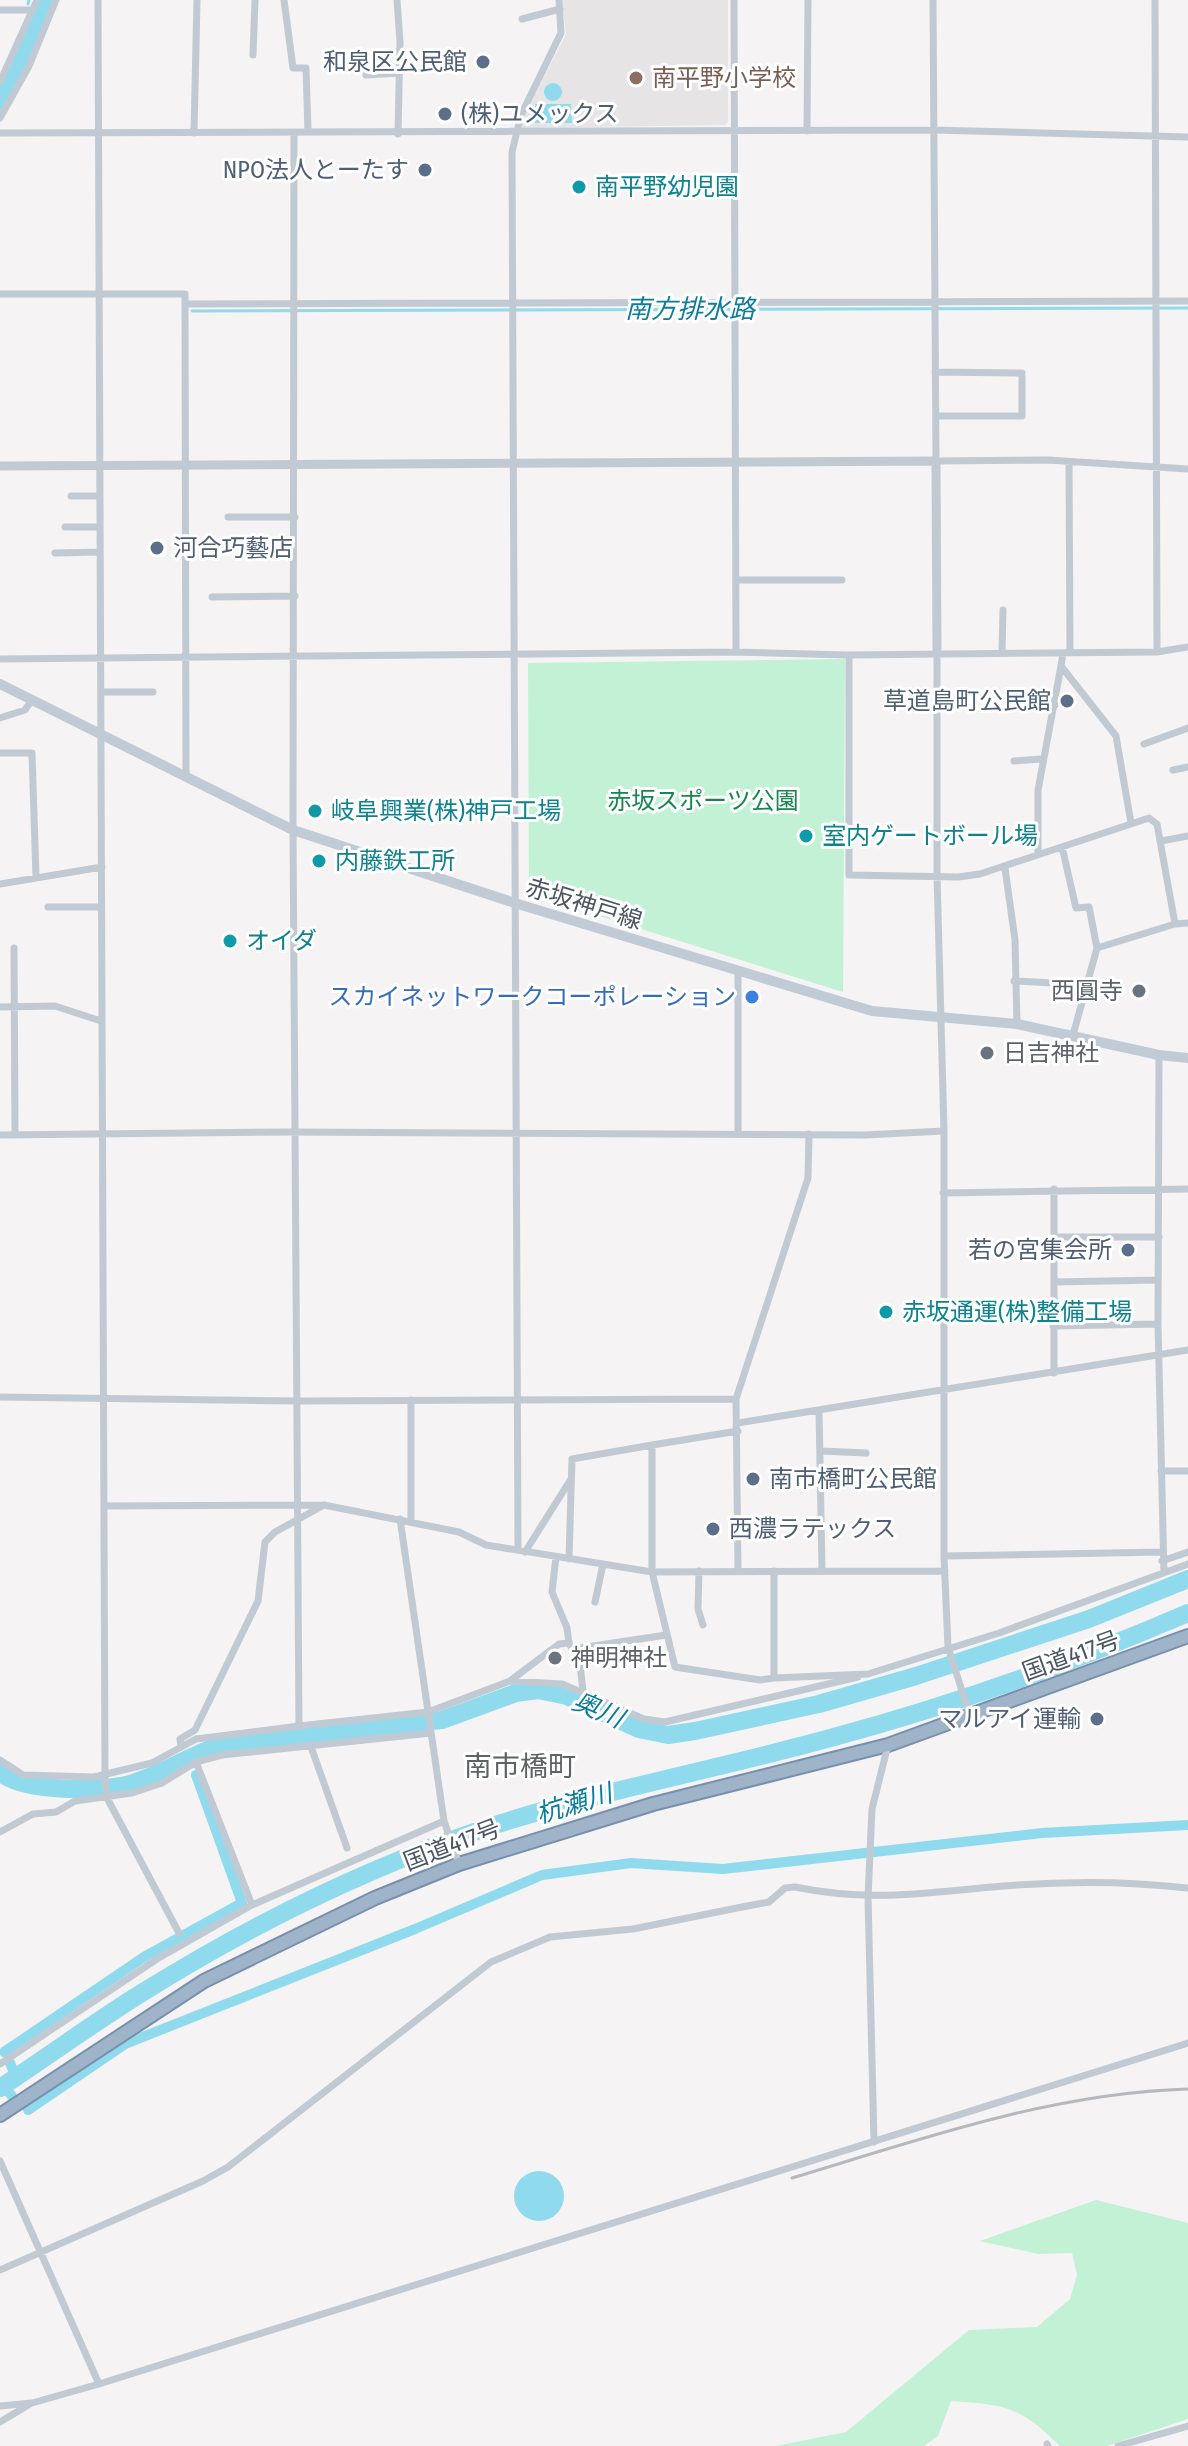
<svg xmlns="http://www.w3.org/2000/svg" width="1188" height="2446" viewBox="0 0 1188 2446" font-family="'Fira Sans Condensed','Noto Sans JP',sans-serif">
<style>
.education{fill:#e6e4e5}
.green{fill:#c3f1d5}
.water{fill:#90daee}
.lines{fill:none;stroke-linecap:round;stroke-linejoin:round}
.stream{stroke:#90daee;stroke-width:3}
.canal{stroke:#90daee;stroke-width:10}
.river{stroke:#90daee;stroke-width:18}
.trunk-casing{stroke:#7690ad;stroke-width:16}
.minor{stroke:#c1cad2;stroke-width:7}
.tertiary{stroke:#c1cad2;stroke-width:9}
.secondary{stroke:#c1cbd6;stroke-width:10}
.trunk{stroke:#9fb4c9;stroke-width:12}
.rail{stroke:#b5b8bd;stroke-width:3}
.service-dot{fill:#5c6f8a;stroke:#fff;stroke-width:3}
.education-dot{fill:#8d6e63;stroke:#fff;stroke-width:3}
.culture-dot{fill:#0f9aa8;stroke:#fff;stroke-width:3}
.worship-dot{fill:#6b7280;stroke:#fff;stroke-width:3}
.shop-dot{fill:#3f7fe0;stroke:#fff;stroke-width:3}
.labels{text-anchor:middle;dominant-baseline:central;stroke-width:6;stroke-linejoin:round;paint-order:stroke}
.service-label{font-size:24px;fill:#4e5e75;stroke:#fff;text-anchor:end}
.education-label{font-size:24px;fill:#785e54;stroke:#fff;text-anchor:start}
.culture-label{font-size:24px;fill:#0d838f;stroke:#fff;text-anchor:start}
.park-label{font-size:24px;fill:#17864f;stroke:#fff}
.street-label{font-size:24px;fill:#4a5661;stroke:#fff}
.worship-label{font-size:24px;fill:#5b616d;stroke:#fff;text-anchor:start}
.shop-label{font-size:24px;fill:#366cbe;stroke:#fff;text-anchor:end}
.water-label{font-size:26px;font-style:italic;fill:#0c7c9b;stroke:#fff}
.quarter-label{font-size:28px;fill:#5f6368;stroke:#fff}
</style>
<rect width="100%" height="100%" fill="#f5f3f3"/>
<!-- education -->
<path class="education" d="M562,0H728V122L725,125L523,128L520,124L566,34Z"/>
<!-- green -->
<path class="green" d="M845,659L843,992L529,894L528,663Z
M1096,2200L1188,2223V2419L1107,2446H1060C1019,2406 1007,2405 951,2401L938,2436L924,2446H776L846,2432L969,2330L1037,2327L1070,2299L1077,2275L1072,2253L1038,2254L980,2241Z"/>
<!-- water -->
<path class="water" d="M544 92a9 9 0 1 1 18 0a9 9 0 1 1-18 0Z
M535,104H571L572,123H535Z
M514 2196a25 25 0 1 1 50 0a25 25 0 1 1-50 0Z"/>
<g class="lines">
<!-- stream -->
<path class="stream" d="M28,4L29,0
M192,311L1188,308"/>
<!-- canal -->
<path class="canal" d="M4,2052L144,1957L242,1903L196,1775
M10,2063L16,2077
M3,2086L12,2096
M28,2110L125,2044L415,1929L542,1875L631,1863L723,1869L1042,1833L1188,1825"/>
<!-- river -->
<path class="river" d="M0,101L19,70L45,0
M0,1772C22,1793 105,1792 133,1783C168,1772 196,1751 231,1742L442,1720L516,1693L538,1690L567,1696L639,1729L668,1735L695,1731L819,1704L916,1676L1089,1619L1188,1579
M0,2088C47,2057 92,2024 140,1994C249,1926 367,1867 489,1827C602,1790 719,1769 834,1737C953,1705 1074,1662 1188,1613"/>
<!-- trunk casing -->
<g class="trunk-casing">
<path id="trunk" d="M0,2115L204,1981L375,1898L459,1864L653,1804L888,1745L1188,1636"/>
</g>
<!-- minor -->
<path class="minor" d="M98,0L105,1778L107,1798L179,1933
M284,0L293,68H306L308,132
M397,0L400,42L398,134
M734,0L736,652
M933,0L936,461L1048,460L1188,469
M1155,0L1157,652
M0,10H33
M522,19L560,9
M253,55L255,0
M366,75L399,73
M0,82L37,0
M0,118L29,66L56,0
M807,131L808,0
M0,133L934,130L1188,137
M194,133L197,0
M0,294H185L186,778
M186,304L1188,301
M935,372L1022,373V416H936
M1069,462L1070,653
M71,496H99
M228,517H295
M65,527H100
M55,553L100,552
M736,580H842
M212,597L295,596
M1002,653L1003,610
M1063,653L1061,666L1116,736L1131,823
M937,654V875L944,1131V1556L948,1647L970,1716
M849,655V875L958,877L980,874L1149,818L1157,824L1175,924
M0,659L736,652L846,655L1157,652L1188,647
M101,692H153
M1014,708L1055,705
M0,718L25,710L32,700
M1144,744L1188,728
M0,753H32L36,877
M1014,761L1042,759
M1173,770L1188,767
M1161,841L1188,836
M1062,847L1076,908L1089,907L1097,948
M1038,854V790L1061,666
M1005,868L1015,940L1017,1024
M0,884L102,867
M48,907H101
M14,948L15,1135
M1014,981L1088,985
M0,1007L55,1006L101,1021
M1073,1035L1097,948L1175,924L1188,923
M1159,1055L1158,1324L1164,1573
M738,1134V973
M0,1135L290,1132L865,1135L944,1131
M1054,1189V1373
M943,1193L1188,1189
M1054,1237H1159
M1054,1282L1158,1280
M1053,1326L1158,1324
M0,1397L298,1401L736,1399
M819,1410L822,1570
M738,1423L1188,1350
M738,1431L652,1445V1572L675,1667L760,1680L774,1678
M821,1451L866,1453
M1161,1471H1188
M104,1506L324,1505L459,1532L486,1545L652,1572L945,1571
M400,1519L444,1821L459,1864
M411,1521V1400
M518,1550L512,152L521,115L561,33L559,0
M525,1552L571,1479
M944,1556L1162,1552
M556,1557L552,1592L567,1628L569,1643
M569,1559L572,1459L652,1445
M1162,1561L1188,1552
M699,1571L698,1609L703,1625
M738,1571L736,1399L808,1178L809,1134
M774,1571V1678L868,1674L999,1633L1188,1564
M595,1602L603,1564
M573,1649L666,1635
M583,1691L580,1664L569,1643L559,1644L510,1681L562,1684L644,1719L665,1722L858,1677
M299,1726L428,1712L510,1681
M310,1744L347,1848
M181,1746L180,1739L195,1730L258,1601L265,1542L275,1532L324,1505
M0,1760L23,1775L94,1777L152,1763L196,1739L299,1726L293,830L294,133
M196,1762L252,1905
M0,1832L33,1814L56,1812L75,1801L132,1793L162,1783L196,1762L222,1755L431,1733
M0,2064L157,1959L252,1905L444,1821
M874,2142L868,1897L872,1809L888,1745
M0,2161L99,2384
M0,2270L203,2181L228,2167L491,1962L550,1937L633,1929L742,1907L769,1902L785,1888L795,1887C873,1903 927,1892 1004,1886C1064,1881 1128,1881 1188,1888
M0,2406L32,2403L99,2384L1188,2043
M0,2422L30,2404
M1047,2444L1048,2446
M1118,2446L1188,2426"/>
<!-- tertiary -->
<path class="tertiary" d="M0,466L936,461L937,654"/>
<!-- secondary -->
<path class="secondary" d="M0,684L293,830L518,904L872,1011L1017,1024L1159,1055L1188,1058"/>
<!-- trunk -->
<use href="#trunk" class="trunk"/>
<!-- rail -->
<path class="rail" d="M792,2178C922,2139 1051,2093 1188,2089"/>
</g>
<!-- markers -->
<g class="service-dot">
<circle cx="483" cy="62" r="8"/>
<circle cx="445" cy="114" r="8"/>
<circle cx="425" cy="170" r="8"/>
<circle cx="157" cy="548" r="8"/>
<circle cx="1067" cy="701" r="8"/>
<circle cx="1128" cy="1250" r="8"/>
<circle cx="753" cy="1479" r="8"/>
<circle cx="713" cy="1529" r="8"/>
<circle cx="1097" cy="1719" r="8"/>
</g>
<circle class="education-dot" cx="636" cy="78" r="8"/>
<g class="culture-dot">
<circle cx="579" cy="187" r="8"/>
<circle cx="315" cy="811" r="8"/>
<circle cx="806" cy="836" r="8"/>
<circle cx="319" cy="861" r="8"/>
<circle cx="230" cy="941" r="8"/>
<circle cx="886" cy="1312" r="8"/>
</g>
<g class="worship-dot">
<circle cx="1139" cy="991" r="8"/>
<circle cx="987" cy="1053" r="8"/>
<circle cx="555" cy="1658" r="8"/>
</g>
<circle class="shop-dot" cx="752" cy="997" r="8"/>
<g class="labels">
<!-- service labels -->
<g class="service-label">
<text x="467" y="62">和泉区公民館</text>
<text x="461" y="114" text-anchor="start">(株)ユメックス</text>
<text x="409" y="170">NPO法人とーたす</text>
<text x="173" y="548" text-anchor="start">河合巧藝店</text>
<text x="1051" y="701">草道島町公民館</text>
<text x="1112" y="1250">若の宮集会所</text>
<text x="769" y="1479" text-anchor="start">南市橋町公民館</text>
<text x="729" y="1529" text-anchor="start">西濃ラテックス</text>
<text x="1081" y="1719">マルアイ運輸</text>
</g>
<!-- education labels -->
<g class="education-label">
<text x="652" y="78">南平野小学校</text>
</g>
<!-- culture labels -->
<g class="culture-label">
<text x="595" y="187">南平野幼児園</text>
<text x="331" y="811">岐阜興業(株)神戸工場</text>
<text x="822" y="836">室内ゲートボール場</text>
<text x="335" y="861">内藤鉄工所</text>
<text x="246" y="941">オイダ</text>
<text x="902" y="1312">赤坂通運(株)整備工場</text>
</g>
<!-- park labels -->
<g class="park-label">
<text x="703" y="801">赤坂スポーツ公園</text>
</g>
<!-- street labels -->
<g class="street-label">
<text transform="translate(584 904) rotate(17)">赤坂神戸線</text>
<text transform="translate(1071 1656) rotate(-20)">国道417号</text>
<text transform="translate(452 1845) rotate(-21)">国道417号</text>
</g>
<!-- worship labels -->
<g class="worship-label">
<text x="1123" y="991" text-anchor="end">西圓寺</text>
<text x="1003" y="1053">日吉神社</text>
<text x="571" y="1658">神明神社</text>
</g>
<!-- shop labels -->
<g class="shop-label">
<text x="736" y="997">スカイネットワークコーポレーション</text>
</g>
<!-- water labels -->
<g class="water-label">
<text x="690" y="309">南方排水路</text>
<text transform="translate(598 1710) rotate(23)">奥川</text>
<text transform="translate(574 1804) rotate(-17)">杭瀬川</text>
</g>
<!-- quarter labels -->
<g class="quarter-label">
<text x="520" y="1766">南市橋町</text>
</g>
</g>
</svg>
